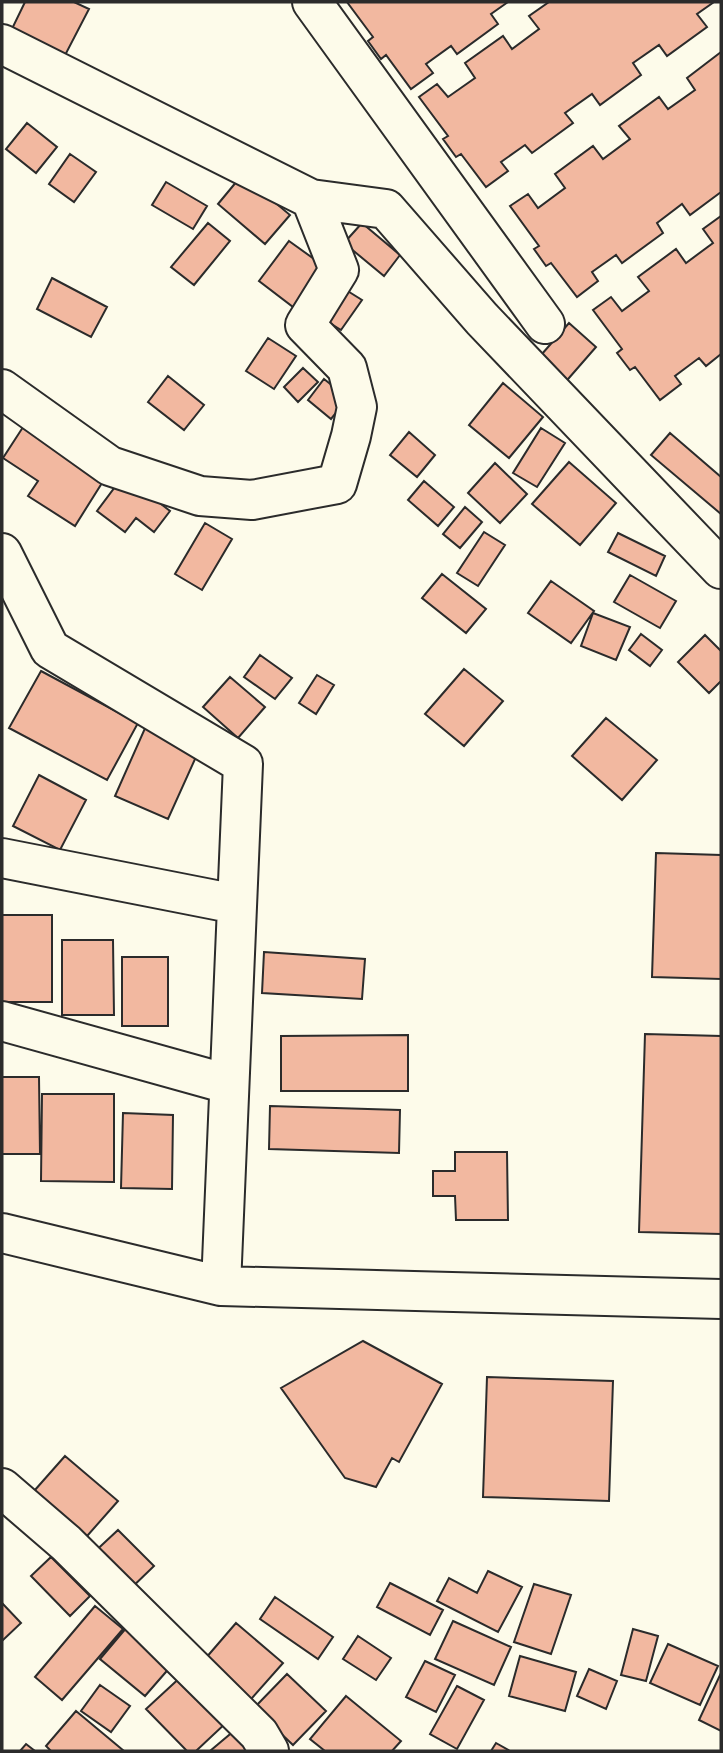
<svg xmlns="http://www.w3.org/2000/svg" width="723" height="1753" viewBox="0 0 723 1753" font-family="Rubik,sans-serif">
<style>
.building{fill:#f2b8a0;stroke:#2b2b2b;stroke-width:2}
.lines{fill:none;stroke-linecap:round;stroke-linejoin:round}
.minor-casing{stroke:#2b2b2b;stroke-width:42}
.minor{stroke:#fdfbea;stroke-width:38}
</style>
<rect width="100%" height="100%" fill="#fdfbea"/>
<!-- building -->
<path class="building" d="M25,2H74L89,9L61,63L8,37Z
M347,2H508L491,14L498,24L457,54L451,46L426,64L433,73L411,89L386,55L381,59L368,41L373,37Z
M549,2H714L697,14L707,27L667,56L659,45L633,63L641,75L600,105L592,94L565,113L573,123L532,153L525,145L501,162L508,171L486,187L461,154L456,157L443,139L448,136L419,97L437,84L448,97L475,78L465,63L503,36L512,49L539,29L529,16Z
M721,52V192L690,215L682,204L657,223L663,233L622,263L616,255L592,272L598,281L577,297L551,263L546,266L534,249L539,246L510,206L528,194L538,208L565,188L555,174L593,146L603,159L630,139L619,126L659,97L668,109L695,90L687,78Z
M27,123L57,147L36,173L6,149Z
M70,154L96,172L74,202L49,184Z
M242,175L290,215L265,244L218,204Z
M166,182L207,206L193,229L152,205Z
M721,216V354L706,366L699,358L675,376L681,384L660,400L635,367L630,370L617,353L622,349L593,310L611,297L622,311L649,291L638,277L676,249L686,263L713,243L703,229Z
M208,223L230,241L194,285L171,267Z
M362,223L400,255L384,276L344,243Z
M289,241L328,269L297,310L259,281Z
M52,278L107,307L91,337L37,309Z
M338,285L362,300L341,330L317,315Z
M569,323L596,347L562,386L535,362Z
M268,338L296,356L274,389L246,371Z
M303,368L318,382L298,402L284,387Z
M168,376L204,405L184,430L148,402Z
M324,379L348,398L331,419L308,400Z
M503,383L543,417L509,458L469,425Z
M25,424L107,475L75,526L28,496L38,481L3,458Z
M541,428L565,443L537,487L513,473Z
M409,432L435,455L417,477L390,455Z
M670,433L721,477V514L651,455Z
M569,462L616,503L580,545L532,504Z
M495,463L527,494L500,523L468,493Z
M124,475L170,511L154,532L136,518L125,532L97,511Z
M424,481L454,507L438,526L408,500Z
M465,507L482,522L460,548L443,534Z
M205,523L232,539L202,590L175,574Z
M484,532L505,545L478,586L457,573Z
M618,533L665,556L656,576L608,552Z
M442,574L486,609L466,633L422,598Z
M630,575L676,601L660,628L614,602Z
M551,581L594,611L571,643L528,613Z
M593,613L630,627L616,660L581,646Z
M641,634L662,650L650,666L629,650Z
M705,635L721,651V681L709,693L678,662Z
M260,655L292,678L275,699L244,677Z
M464,669L503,701L464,746L425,714Z
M41,671L138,723L107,780L9,728Z
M317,675L334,685L316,714L299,703Z
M230,677L265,707L238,738L203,707Z
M606,718L657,760L622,800L572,756Z
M146,726L200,748L168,819L115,796Z
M39,775L86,800L60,850L13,826Z
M656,853L721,855V979L652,977Z
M2,915H52V1002H2Z
M62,940H113L114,1015H62Z
M264,952L365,959L362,999L262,993Z
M122,957H168V1026H122Z
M645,1034L721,1036V1234L639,1232Z
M408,1035V1091H281V1036Z
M2,1077H39L40,1154H2Z
M42,1094H114V1182L41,1181Z
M270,1106L400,1110L399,1153L269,1149Z
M123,1113L173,1115L172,1189L121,1188Z
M455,1152H507L508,1220H456L455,1196H433V1171H455Z
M363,1341L442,1384L399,1462L392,1458L376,1487L345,1478L281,1388Z
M487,1377L613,1381L609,1501L483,1497Z
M65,1456L118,1501L80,1544L27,1499Z
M118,1530L154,1566L125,1594L89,1557Z
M51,1557L90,1596L70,1616L31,1576Z
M488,1571L522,1587L498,1632L437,1601L449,1578L477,1593Z
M390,1583L443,1610L430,1635L377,1607Z
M534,1584L571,1595L551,1654L514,1642Z
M275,1597L333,1637L318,1659L260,1619Z
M2,1603L21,1623L2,1641Z
M95,1606L123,1629L62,1700L35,1677Z
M453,1621L511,1647L494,1685L435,1659Z
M236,1623L283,1663L245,1706L199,1666Z
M127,1627L172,1665L145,1696L100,1659Z
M633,1629L658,1636L646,1681L621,1675Z
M358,1636L391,1658L376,1680L343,1659Z
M668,1644L718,1666L700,1705L650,1683Z
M520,1656L576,1672L565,1711L509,1696Z
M425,1661L455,1675L436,1712L406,1697Z
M589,1669L617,1681L606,1709L577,1696Z
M721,1673V1731L699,1720Z
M184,1674L228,1721L196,1751H187L146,1709Z
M287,1674L326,1711L293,1745L254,1708Z
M100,1685L130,1706L111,1732L81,1711Z
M457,1686L484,1700L457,1749L430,1734Z
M346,1696L401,1741L392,1751H325L310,1739Z
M76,1711L124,1751H51L46,1746Z
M235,1730L252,1751H210Z
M496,1743L510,1751H491Z
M26,1744L35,1751H20Z"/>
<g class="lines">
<!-- minor casing -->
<g class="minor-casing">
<path id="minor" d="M312,2L545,324
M2,44L311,199L386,209L482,319L721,569
M2,389L110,466L200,496L252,500L337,484L351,436L357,407L347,368L305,325L339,270L311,199
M2,553L50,649L243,764L221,1286
M2,858L236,904
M2,1021L228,1084
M2,1233L221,1286L721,1299
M2,1488L66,1543L259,1734L269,1751"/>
</g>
<!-- minor -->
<use href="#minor" class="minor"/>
</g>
<!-- border -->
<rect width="723" height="1753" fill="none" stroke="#2b2b2b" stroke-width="7"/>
</svg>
